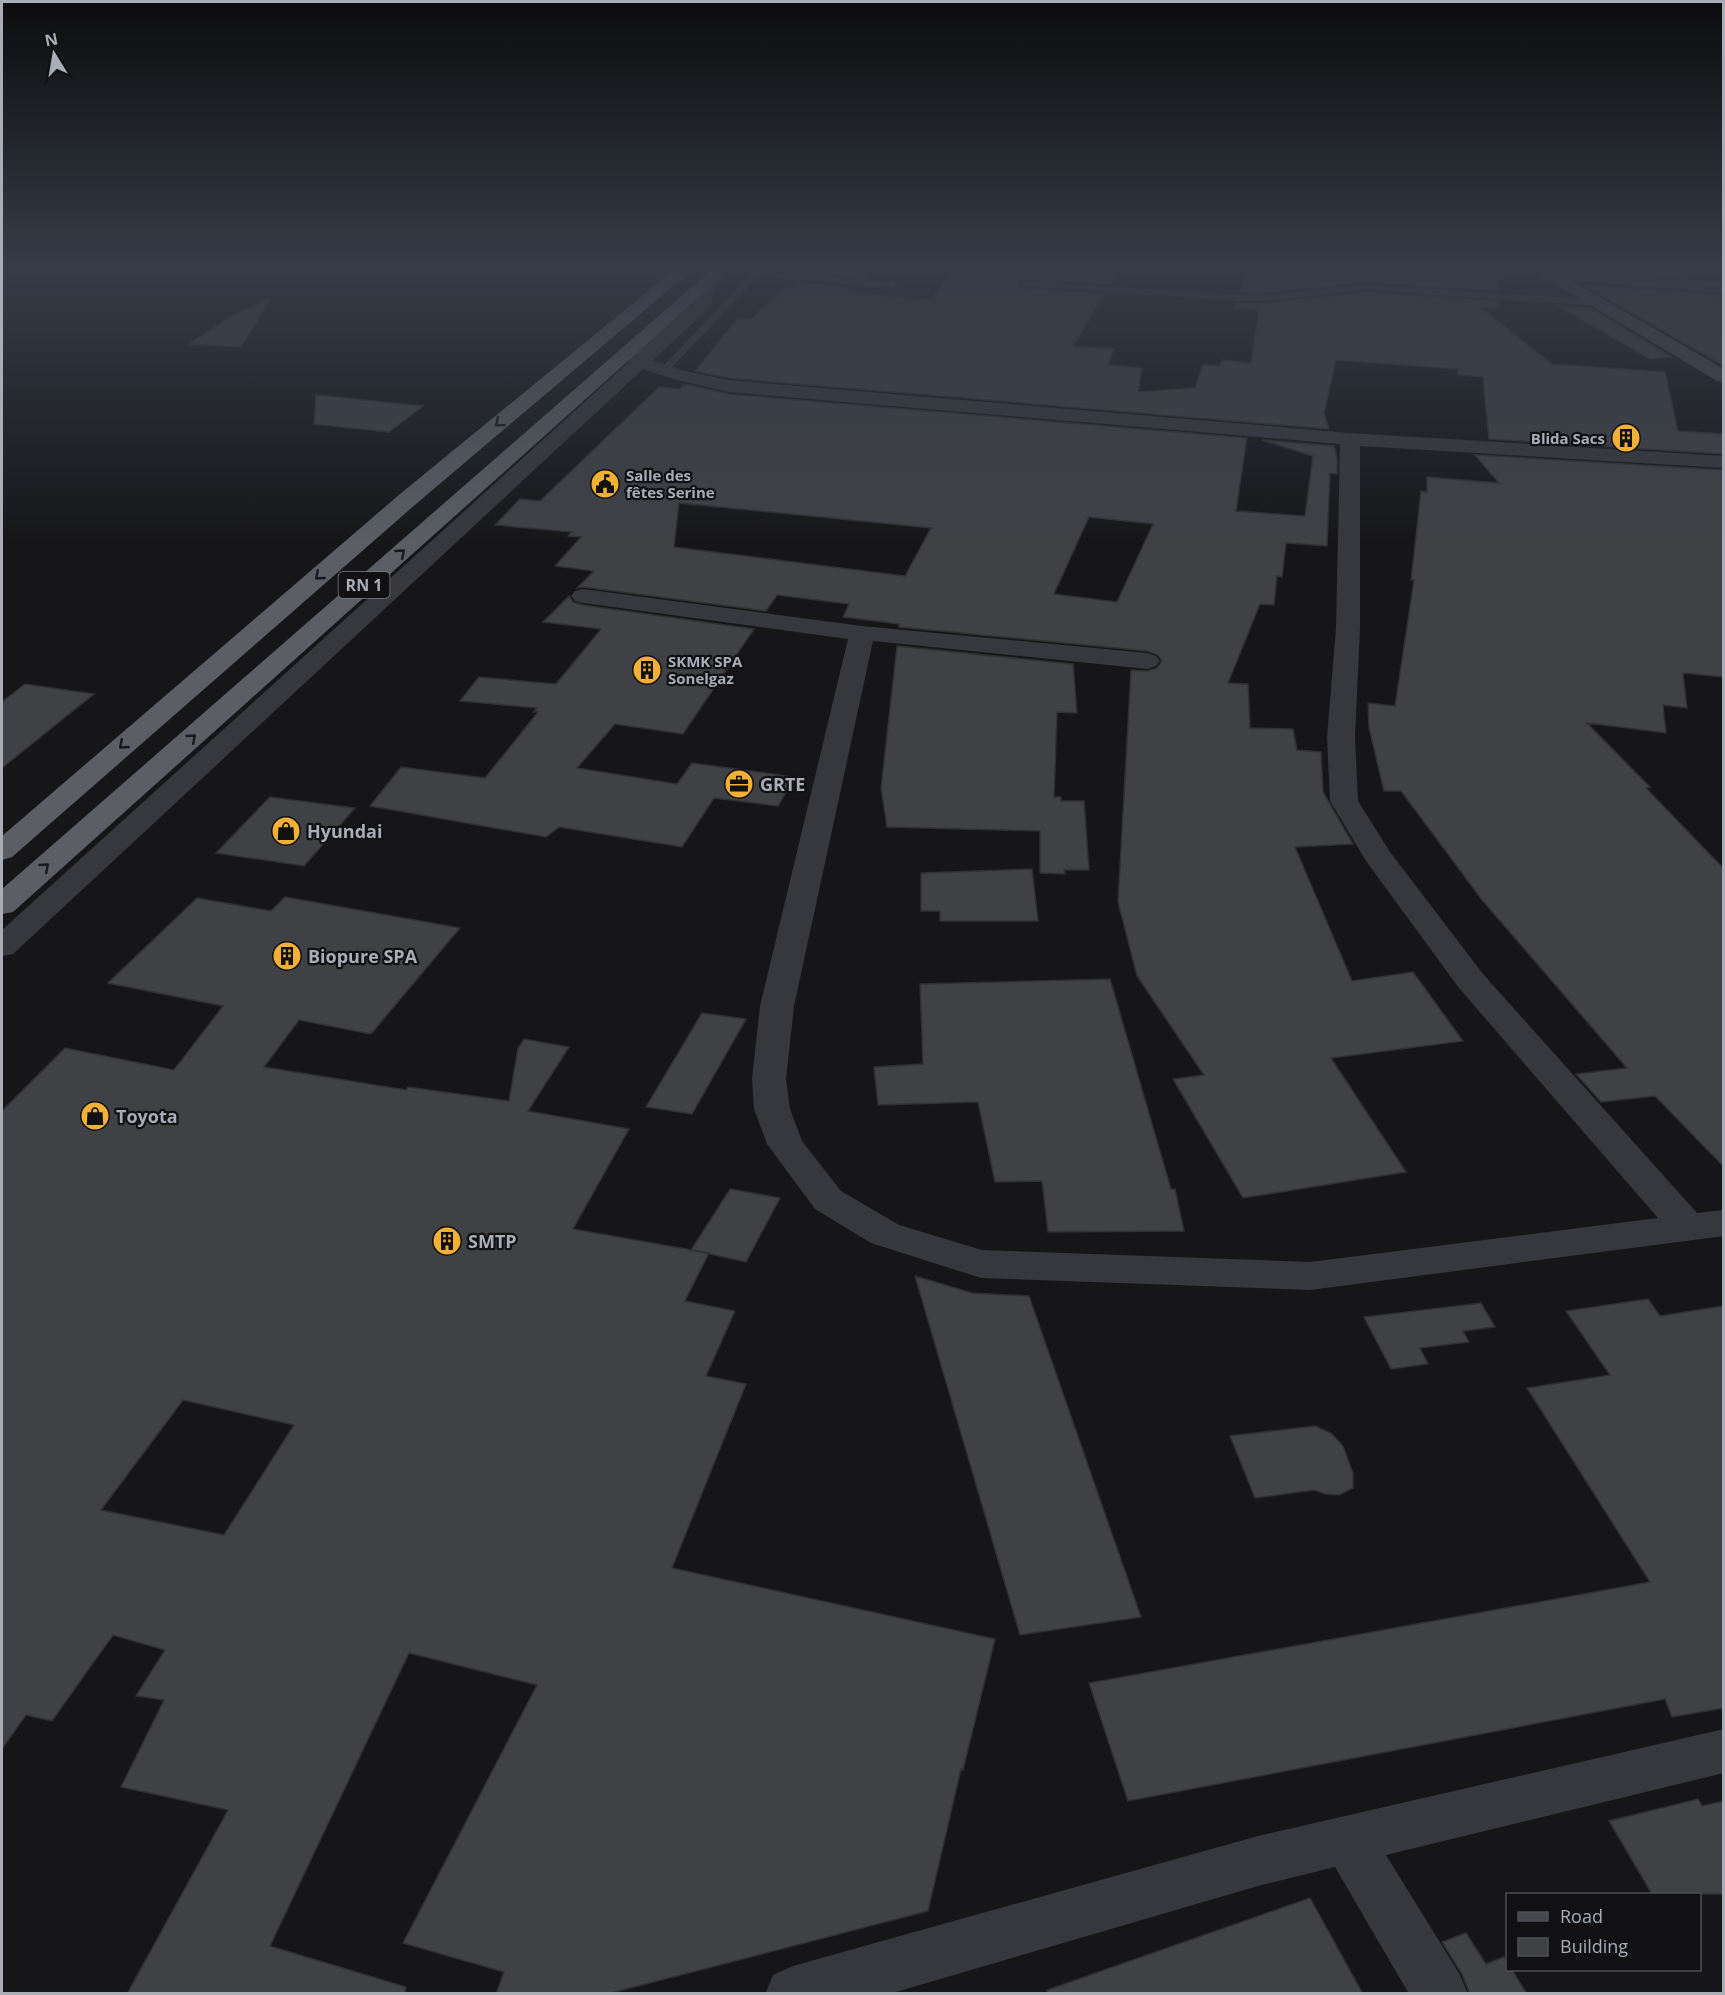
<svg xmlns="http://www.w3.org/2000/svg" width="1725" height="1995" viewBox="0 0 1725 1995" font-family="'Open Sans',sans-serif">
<style>
.building{fill:#404145;stroke:#303034;stroke-width:1.5;fill-rule:evenodd}
.lines{fill:none;stroke-linecap:round;stroke-linejoin:round}
.service{fill:#37383d;fill-rule:evenodd}
.minor{fill:#37383d;fill-rule:evenodd}
.secondary{fill:#45474d;fill-rule:evenodd}
.trunk{fill:#5b5e65;fill-rule:evenodd}
.oneway{stroke:#18191b}
.labels{text-anchor:middle;dominant-baseline:central;stroke-width:4.5;stroke-linejoin:round;paint-order:stroke}
.far-poi-label{font-size:15px;font-weight:bold;fill:#a8adb8;stroke:#111113;text-anchor:start}
.shield{fill:#111113;stroke:#7b7e86;stroke-width:1.5}
.shield-label{font-size:16px;font-weight:bold;fill:#a8adb8}
.poi-label{font-size:18px;font-weight:bold;fill:#a8adb8;stroke:#111113;text-anchor:start}
</style>
<rect width="100%" height="100%" fill="#161618"/>
<!-- building -->
<path class="building" d="M818,265H867L855,277L808,273Z
M957,265H1123L1111,285L1024,279L1019,281V286L1021,288L1105,294L1073,346L1114,349L1108,365L1142,368L1138,392L1195,388L1203,365L1220,366L1222,360L1251,363L1259,310L1235,308L1237,303H1263L1366,292L1498,301V309L1481,308L1552,364L1665,372L1678,431L1724,434V454L1489,439L1483,377L1458,375V369L1336,360L1324,413L1329,429L728,378L695,371L738,318L751,319L786,287L791,288L797,282L851,287L845,292L931,300Z
M1249,265H1361L1458,272V277L1497,279V291L1366,282L1263,293H1240Z
M1672,267L1689,278L1571,269Z
M1582,284L1716,295L1724,299V366Z
M272,297L241,347L189,344L233,315Z
M1557,306L1591,308L1672,357L1650,359Z
M684,384L728,394L1247,438L1236,511L1305,516L1313,456L1262,440L1334,446L1337,458V474L1330,473L1327,546L1286,543L1282,577L1277,576L1274,605L1260,604L1228,683L1248,684L1250,728L1293,729L1297,750L1321,752L1323,792L1353,844L1295,847L1352,981L1413,972L1463,1041L1331,1058L1406,1172L1243,1198L1173,1079L1204,1075L1137,976L1118,902L1131,670L1147,671L1157,668L1162,661L1158,655L1147,651L899,627V624L843,617L849,604L777,595L766,611L583,587L577,588L594,571L555,566L581,537L568,536L572,532L495,525L520,499L540,501L659,387L680,389ZM679,503L931,528L905,576L674,547ZM1089,517L1153,524L1117,602L1054,594Z
M316,395L423,406L389,432L314,424Z
M1475,455L1724,470V677L1683,673L1687,708L1663,705L1666,733L1587,723L1650,787L1646,788L1724,869V1167L1655,1096L1601,1102L1576,1074L1627,1068L1482,900L1401,791H1384L1369,728L1368,703L1395,706L1414,580H1411L1421,491L1427,492V477L1499,483Z
M569,596L573,602L583,605L754,629L683,734L615,724L577,768L677,784L692,763L795,777L778,806L714,798L682,847L559,827L546,837L370,806L401,767L485,778L538,712H533L537,708L460,701L479,677L556,684L601,629L543,622Z
M897,646L1073,664L1077,713L1057,712L1054,797H1061V801H1084L1089,870H1064L1065,874L1040,873V831L887,827L881,788Z
M25,684L94,694L2,768V702Z
M270,797L355,808L304,866L216,853Z
M1032,869L1038,921H940V911H921V873Z
M285,897L460,928L371,1034L299,1020L264,1067L406,1090L408,1087L509,1101L518,1048L524,1039L569,1047L528,1111L629,1129L573,1229L709,1253L685,1301L735,1311L706,1376L746,1384L672,1568L995,1639L963,1770L961,1769L928,1911L607,1994H496L504,1972L403,1943L537,1685L409,1653L270,1946L406,1987L405,1994H127L228,1810L121,1787L164,1700L136,1696L165,1650L113,1635L52,1721L26,1715L2,1749V1111L65,1048L174,1070L223,1006L108,983L197,898L271,911ZM183,1400L294,1425L224,1535L101,1510Z
M1110,979L1171,1189H1175L1184,1231L1048,1232L1042,1181L995,1182L978,1102L878,1105L874,1067L923,1064L920,984Z
M702,1013L746,1019L692,1114L646,1107Z
M730,1189L780,1198L746,1262L691,1250Z
M915,1276L972,1293L1029,1296L1141,1617L1020,1635Z
M1648,1299L1660,1316L1724,1306V1708L1672,1717L1665,1699L1128,1801L1089,1683L1650,1582L1527,1388L1610,1375L1566,1311Z
M1481,1303L1495,1327L1463,1331L1469,1342L1420,1348L1428,1364L1391,1369L1364,1317Z
M1315,1426L1331,1433L1343,1446L1353,1473V1488L1339,1495L1326,1494L1314,1490L1255,1498L1230,1436Z
M1698,1799L1702,1806L1724,1801V1894H1652L1609,1821Z
M1310,1898L1363,1994H1047V1990Z
M1466,1933L1486,1964L1504,1957L1508,1963V1970H1512L1527,1994H1470L1462,1974L1442,1942Z"/>
<g class="lines">
<!-- service -->
<path class="service" d="M760,265H769L763,272L856,279L871,265H880L865,280L893,282L897,285L893,288L758,277L667,372H661V368Z
M1024,281L1236,295H1263L1366,284L1596,300L1600,303L1596,306L1366,290L1263,301H1236L1021,286V282Z"/>
<!-- minor -->
<path class="minor" d="M1548,269L1724,283V293L1542,278L1540,274L1542,270Z
M709,276L717,281L710,307L653,360L685,371L728,380L1350,433L1724,456V468L1360,446V628L1355,737L1358,801L1390,852L1483,974L1697,1213L1724,1210V1236L1310,1290L981,1278L871,1243L815,1209L767,1144L754,1109L752,1079L760,1006L848,639L583,603L575,601L571,596L575,591L583,589L862,626L1147,653L1156,656L1160,661L1156,666L1147,669L873,641L794,1006L786,1079L790,1109L802,1141L841,1191L899,1225L982,1250L1310,1262L1658,1218L1459,988L1366,861L1330,801L1327,737L1336,628L1340,444L728,392L673,379L643,369L13,954L2,956V930L629,362L631,357L696,301L701,281Z
M1724,1729V1773L1386,1855L1460,1975L1468,1994H1409L1335,1867L1258,1886L889,1994H765L773,1975L793,1966L1258,1836Z"/>
<!-- secondary -->
<path class="secondary" d="M1524,265H1544L1724,369V383L1717,381Z"/>
<!-- trunk -->
<path class="trunk" d="M680,265H698L416,504L12,857L2,860V836L400,494Z
M717,265H735L13,912L2,914V889Z"/>
</g>
<!-- one-way arrows -->
<defs><path id="oneway-chevron" d="M-2-3.5L2.5 0L-2 3.5" fill="none" stroke-width="1.6" stroke-linecap="round" stroke-linejoin="round" transform="scale(1.5)"/></defs>
<g class="oneway">
<use href="#oneway-chevron" transform="translate(499 423) rotate(140)"/>
<use href="#oneway-chevron" transform="translate(401 553) rotate(-41)"/>
<use href="#oneway-chevron" transform="translate(319 576) rotate(139)"/>
<use href="#oneway-chevron" transform="translate(192 738) rotate(-41)"/>
<use href="#oneway-chevron" transform="translate(123 745) rotate(139)"/>
<use href="#oneway-chevron" transform="translate(45 867) rotate(-41)"/>
</g>
<!-- sky -->
<linearGradient id="sky" x2="0" y2="1"><stop stop-color="#0c0c0d"/><stop offset="0.49" stop-color="#363c48"/><stop offset="1" stop-color="#363c48" stop-opacity="0"/></linearGradient>
<rect width="1725" height="545" fill="url(#sky)"/>
<!-- icons -->
<defs>
<g id="building-disc" transform="scale(1.5)"><circle r="9.5" fill="#f2b134" stroke="#111113"/><path d="M-4-6H4V6H1V3H-1V6H-4ZM-2.5-4.3h1.7v1.8h-1.7ZM.8-4.3h1.7v1.8H.8ZM-2.5-1h1.7V.8h-1.7ZM.8-1h1.7V.8H.8Z" fill="#111"/></g>
<g id="civic-disc" transform="scale(1.5)"><circle r="9.5" fill="#f2b134" stroke="#111113"/><path d="M-.6-6.5H3V-4.5H.6V-3L4-1V1h2V6H-6V1h2V-1L-.6-3ZM-1.2 2.5V6h2.4V2.5Z" fill="#111"/></g>
<g id="office-disc" transform="scale(1.5)"><circle r="9.5" fill="#f2b134" stroke="#111113"/><path d="M-6-3h4V-5.5h4V-3h4V5H-6ZM-1-4.5V-3h2v-1.5ZM-6 0V1H6V0Z" fill="#111"/></g>
<g id="shop-disc" transform="scale(1.5)"><circle r="9.5" fill="#f2b134" stroke="#111113"/><path d="M-5-2.5h2.3a2.7 3.5 0 0 1 5.4 0H5L5.5 6h-11ZM-1.5-2.5h3a1.5 2.3 0 0 0-3 0Z" fill="#111"/></g>
</defs>
<g fill-rule="evenodd">
<use href="#building-disc" x="1626" y="438"/>
<use href="#civic-disc" x="605" y="484"/>
<use href="#building-disc" x="647" y="670"/>
<use href="#office-disc" x="739" y="784"/>
<use href="#shop-disc" x="286" y="831"/>
<use href="#building-disc" x="287" y="956"/>
<use href="#shop-disc" x="95" y="1116"/>
<use href="#building-disc" x="447" y="1241"/>
</g>
<g class="labels">
<!-- far-poi labels -->
<g class="far-poi-label">
<text x="1605" y="438" text-anchor="end">Blida Sacs</text>
<text x="626" y="475">Salle des<tspan x="626" dy="17">fêtes Serine</tspan></text>
<text x="668" y="661">SKMK SPA<tspan x="668" dy="17">Sonelgaz</tspan></text>
</g>
<!-- shield labels -->
<rect class="shield" x="338.5" y="572" width="51" height="26" rx="4.5"/>
<g class="shield-label">
<text x="364" y="585">RN 1</text>
</g>
<!-- poi labels -->
<g class="poi-label">
<text x="760" y="784">GRTE</text>
<text x="307" y="831">Hyundai</text>
<text x="308" y="956">Biopure SPA</text>
<text x="116" y="1116">Toyota</text>
<text x="468" y="1241">SMTP</text>
</g>
</g>
<!-- border -->
<rect width="1725" height="1995" fill="none" stroke="#a8adb8" stroke-width="6"/>
<!-- legend -->
<rect x="1506" y="1893" width="195" height="78" fill="#111113" stroke="#4d4f55" stroke-width="1.5"/>
<rect x="1518" y="1912" width="30" height="9" fill="#45474d" stroke="#4d4f55" stroke-width="1.5"/>
<text x="1560" y="1923" font-size="18" fill="#a8adb8">Road</text>
<rect x="1518" y="1938" width="30" height="18" fill="#404145" stroke="#4d4f55" stroke-width="1.5"/>
<text x="1560" y="1953" font-size="18" fill="#a8adb8">Building</text>
<!-- north arrow -->
<g transform="translate(54 54) rotate(349)" stroke="#111113" stroke-width="4.5" paint-order="stroke">
<path d="M0-4.5L10 22L0 15L-10 22Z" fill="#a8adb8"/>
<text y="-9" font-size="16" font-weight="bold" text-anchor="middle" fill="#a8adb8">N</text>
</g>
</svg>
